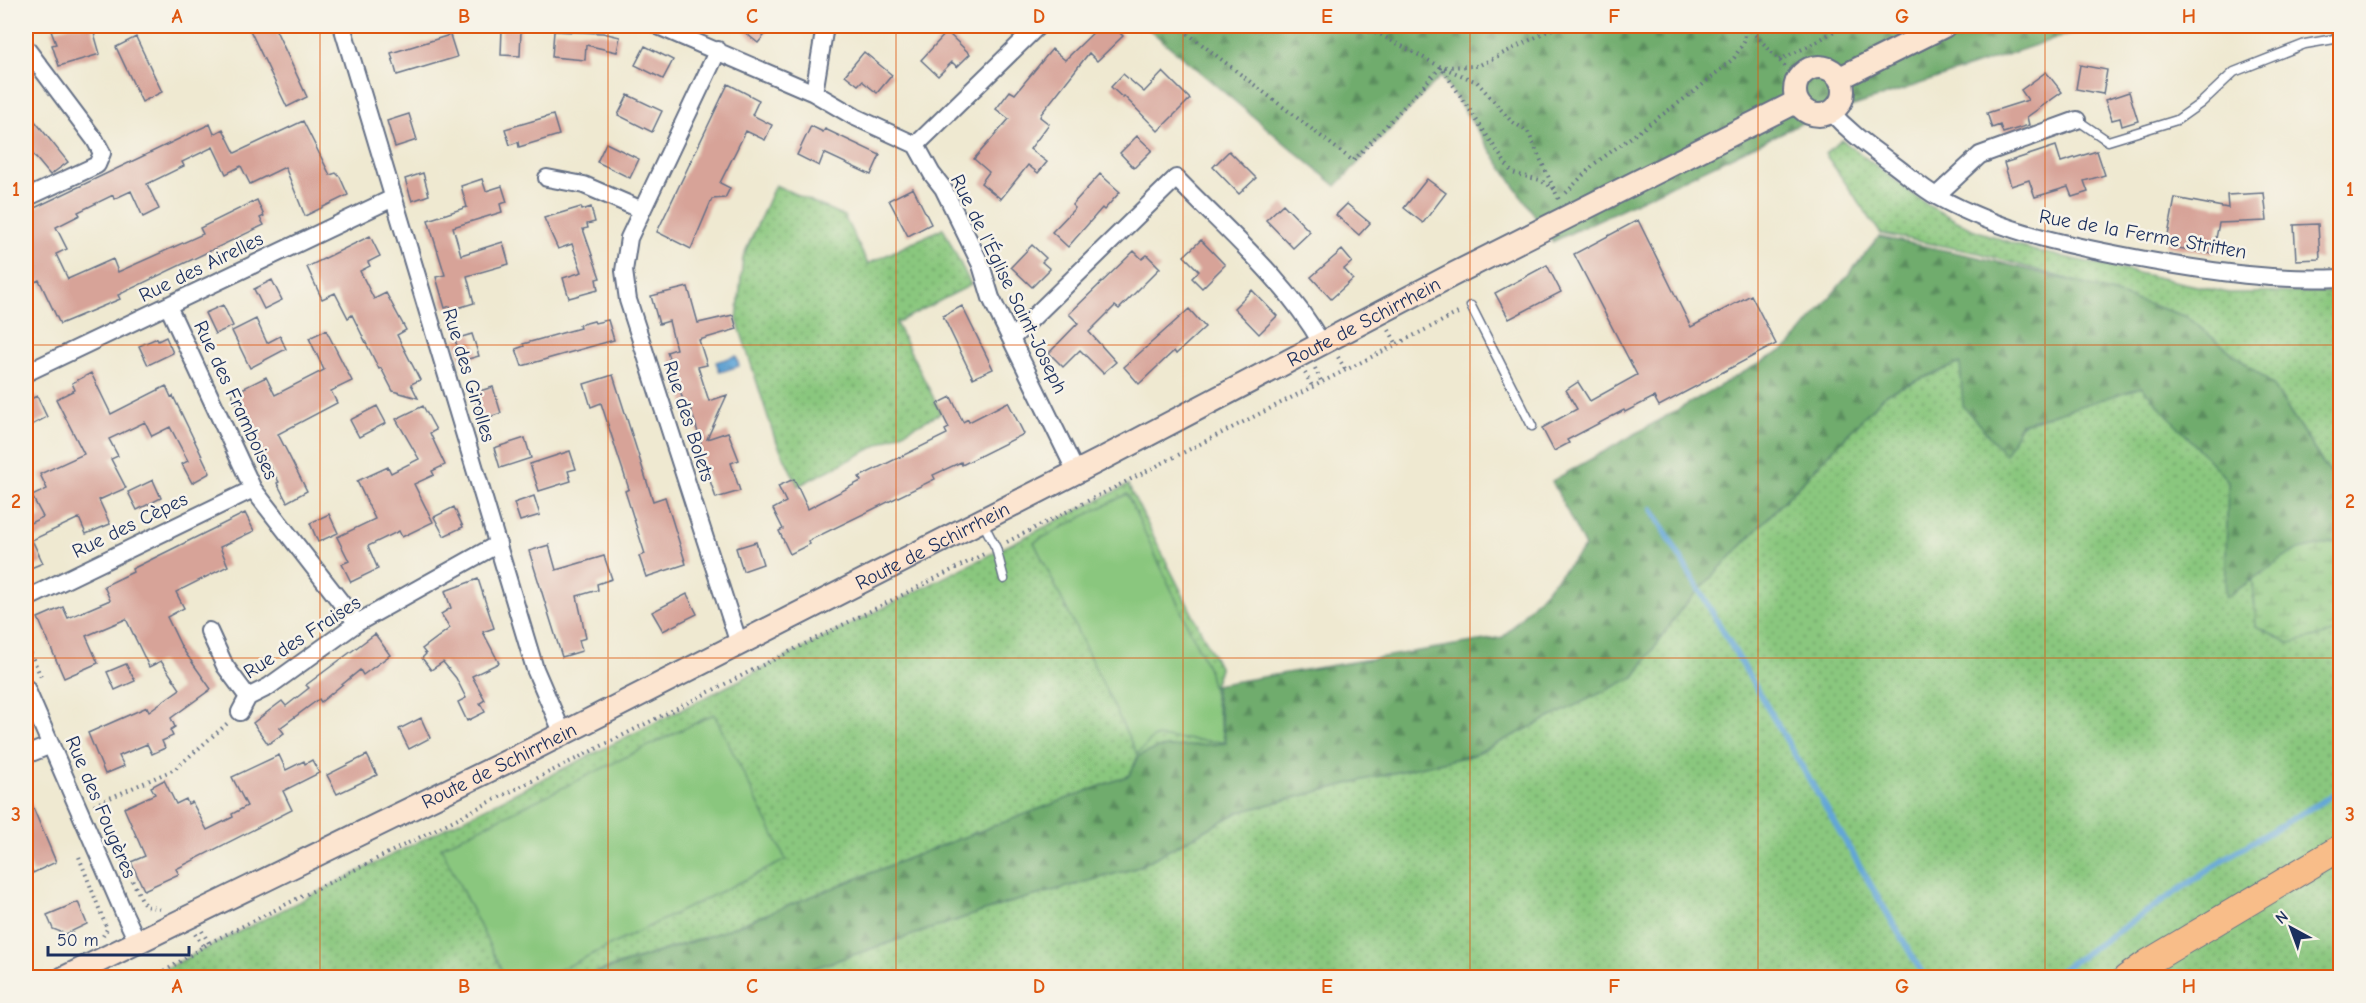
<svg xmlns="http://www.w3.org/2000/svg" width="2366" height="1003" viewBox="0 0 2366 1003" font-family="'Comic Neue',sans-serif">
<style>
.grass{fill:url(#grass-dots);stroke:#527b6e;stroke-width:1.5}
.forest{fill:url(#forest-firs);stroke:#456e66;stroke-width:1.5}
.wetland{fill:url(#wetland-marsh);stroke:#527b6e;stroke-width:1.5}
.park{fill:#8ac77e;stroke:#527b6e;stroke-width:1.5}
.water{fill:url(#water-waves);stroke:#3e6a9a;stroke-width:1.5}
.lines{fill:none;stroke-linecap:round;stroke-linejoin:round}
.stream{stroke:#62a6d7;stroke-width:6}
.building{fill:#d7a398}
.lane-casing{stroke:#657086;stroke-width:11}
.street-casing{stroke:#657086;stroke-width:20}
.secondary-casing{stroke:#657086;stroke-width:26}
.primary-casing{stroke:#657086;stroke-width:28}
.path{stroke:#657086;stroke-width:4;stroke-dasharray:1.5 4.5;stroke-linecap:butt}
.lane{stroke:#fff;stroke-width:8}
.street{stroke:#fff;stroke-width:16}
.secondary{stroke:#fce5d0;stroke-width:22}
.primary{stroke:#f8bd89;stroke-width:26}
.grid{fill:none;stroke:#de5710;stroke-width:1.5;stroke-opacity:0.55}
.labels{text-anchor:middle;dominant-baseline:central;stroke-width:5;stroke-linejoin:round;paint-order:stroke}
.street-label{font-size:20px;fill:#1b2f5e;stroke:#f7f3e8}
.neatline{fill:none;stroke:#de5710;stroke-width:2}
.grid-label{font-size:20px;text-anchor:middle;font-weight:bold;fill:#de5710}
</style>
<defs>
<pattern id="grass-dots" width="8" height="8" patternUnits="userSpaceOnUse" patternTransform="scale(1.5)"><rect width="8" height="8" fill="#8ac77e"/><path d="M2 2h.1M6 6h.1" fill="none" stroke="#70a26a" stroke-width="1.8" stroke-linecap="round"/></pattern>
<pattern id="forest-firs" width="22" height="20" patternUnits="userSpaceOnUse" patternTransform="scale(1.5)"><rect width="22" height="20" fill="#6fac6d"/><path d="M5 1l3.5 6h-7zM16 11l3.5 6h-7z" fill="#5a8c5d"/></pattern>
<pattern id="wetland-marsh" width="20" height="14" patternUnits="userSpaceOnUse" patternTransform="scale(1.5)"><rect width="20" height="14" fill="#8ac77e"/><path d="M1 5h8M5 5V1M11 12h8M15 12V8" fill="none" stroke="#70a26a"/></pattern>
<pattern id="water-waves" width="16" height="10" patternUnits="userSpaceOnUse" patternTransform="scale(1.5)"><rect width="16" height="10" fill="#62a6d7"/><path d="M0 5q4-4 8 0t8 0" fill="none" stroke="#5088b2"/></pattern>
</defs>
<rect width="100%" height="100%" fill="#f7f3e8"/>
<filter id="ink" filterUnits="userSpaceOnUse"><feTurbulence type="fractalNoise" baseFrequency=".0167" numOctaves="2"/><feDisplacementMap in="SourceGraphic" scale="12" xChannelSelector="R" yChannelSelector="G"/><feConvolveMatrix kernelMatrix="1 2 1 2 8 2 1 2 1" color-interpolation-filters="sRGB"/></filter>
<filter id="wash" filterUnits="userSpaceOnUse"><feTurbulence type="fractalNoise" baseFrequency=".008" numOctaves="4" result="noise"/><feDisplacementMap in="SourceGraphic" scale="24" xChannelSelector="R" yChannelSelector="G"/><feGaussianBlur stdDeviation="1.35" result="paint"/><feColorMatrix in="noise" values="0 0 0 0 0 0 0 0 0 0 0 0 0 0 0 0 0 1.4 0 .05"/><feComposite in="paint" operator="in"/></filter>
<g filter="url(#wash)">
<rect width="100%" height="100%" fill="#efe9d1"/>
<!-- grass -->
<path class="grass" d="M1842,140L1929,206L1972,229L2032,250L2229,293L2340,292V490L2273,385L2185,316L2084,284L1979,253L1881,234L1825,154Z
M775,185L844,216L868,264L943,228L971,285L896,323L941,413L798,486L774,436L737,320L743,257Z
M1961,363L2005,454L2021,425L2142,386L2228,481L2226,597L2253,579L2256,626L2334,633L2340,627V977L792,978L817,967L1005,904L1136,868L1239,812L1371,778L1473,755L1634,677L1681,609L1887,393Z
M1128,485L1220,669L1214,685L1226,743L1158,748L1138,756L1130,775L927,851L721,932L580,977L147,978Z"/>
<!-- forest -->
<path class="forest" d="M1145,26H2106L2060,37L1800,124L1552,242L1441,76L1336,186Z
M1879,237L1978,257L2084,284L2185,316L2273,385L2340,490V541L2295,551L2225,598L2228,481L2142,387L2021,424L2005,455L1963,406L1960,363L1887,393L1681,609L1634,677L1473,755L1371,778L1239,812L1136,868L1005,904L817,967L792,977L580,978L721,932L927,851L1130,775L1138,756L1158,748L1226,743L1214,685L1503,637L1585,547L1552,481L1790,346Z"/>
<!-- wetland -->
<path class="wetland" d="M2340,541V627L2334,633L2289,643L2256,626L2253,579L2295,551Z"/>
<!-- park -->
<path class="park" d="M1127,494L1208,669L1225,742L1154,737L1137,754L1034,542Z
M714,714L786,860L545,977H505L441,847Z"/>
<!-- water -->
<path class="water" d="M736,356L739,366L720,372L716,362Z"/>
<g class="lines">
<!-- stream -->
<path class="stream" d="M1652,509L1925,978
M2049,978L2229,856L2340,791"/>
</g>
<g id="blocks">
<!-- building -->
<path class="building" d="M70,26H92L100,54L59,66L52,45L56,44L51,31Z
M248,26H274L307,97L287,107Z
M737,26H772L758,43Z
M1100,26H1113L1123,36L1097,61L1089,53L1041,114L1040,117L1049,124L1030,149L1047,162L1038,173L1028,165L1001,199L981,183L989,172L974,159L1009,119L996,109L1010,91L1015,94L1052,49L1065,60Z
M502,29L521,30L520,56L501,55Z
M554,31L603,33L620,37L617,52L586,45L585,60L552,57Z
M947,32L970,54L957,67L952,62L938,76L921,60Z
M450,35L457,57L397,75L391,53Z
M136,37L162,92L142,102L116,47Z
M645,46L673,60L663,79L635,65Z
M864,52L892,75L877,93L862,81L858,85L845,75Z
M2080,65L2107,70L2103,94L2076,89Z
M1163,72L1190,99L1158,131L1124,96L1123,98L1111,87L1123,74L1144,92Z
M2046,72L2062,92L2027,117L2029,125L2003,133L2000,125L1992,128L1987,113L2028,100L2021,90Z
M728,84L759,100L752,115L772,125L765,140L746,131L720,183L730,188L725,198L712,199L691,249L657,232Z
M2129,92L2138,121L2122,126L2120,118L2112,120L2105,100Z
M628,95L662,111L652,132L618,115Z
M26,110L68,162L50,175L26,146Z
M409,114L417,140L395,147L387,121Z
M553,115L559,135L519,147L518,142L510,145L505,129Z
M303,121L330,175L336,173L340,177L348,195L305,216L285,167L250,184L241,166L226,174L213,147L182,162L184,166L147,184L159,209L143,217L131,191L114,199L113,195L78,212L80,215L56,227L67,249L56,254L68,279L113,259L118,272L203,234L200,228L257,200L264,216L260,218L264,225L118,295L120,299L60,324L39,280L26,286V212L210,124L214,134L223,129L235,153Z
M811,126L823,132L825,129L880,155L871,175L824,153L819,166L797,155Z
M1137,136L1152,150L1134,168L1120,153Z
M606,143L639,159L630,178L597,162Z
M2056,146L2061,162L2097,151L2105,175L2084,181L2088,192L2072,197L2068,187L2035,197L2029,180L2011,186L2004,163Z
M1229,151L1256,178L1239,194L1213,167Z
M423,173L429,195L412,201L405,179Z
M1100,174L1120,192L1104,210L1102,208L1068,247L1052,232L1075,208L1072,205Z
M482,179L486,191L502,186L507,202L500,204L502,212L453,227L461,255L503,242L509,264L467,276L474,303L451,310L450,306L445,308L436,277L445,275L428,220L467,207L461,186Z
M1427,179L1446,193L1423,223L1404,208Z
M913,188L931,224L908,236L889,200Z
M2264,193L2267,221L2219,223L2213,254L2166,246L2175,198L2228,208L2227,195Z
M1283,204L1310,232L1293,248L1266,220Z
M1347,204L1370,223L1359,235L1336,215Z
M581,207L582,210L591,207L595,222L587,224L588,228L583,229L600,278L596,279L598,290L569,298L563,278L582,272L572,244L558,249L544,218Z
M1638,220L1691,327L1751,295L1776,344L1659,406L1654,397L1625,412L1624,410L1567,440L1569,443L1554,451L1542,428L1577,409L1566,390L1578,382L1590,401L1637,375L1574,254Z
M2318,224L2320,259L2296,260L2294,225Z
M370,236L380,256L368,262L370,266L360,271L374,299L386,293L406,330L397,335L420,380L411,384L418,398L393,391L381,368L379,369L352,315L348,318L335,293L322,299L307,267Z
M1201,240L1225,265L1202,288L1192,278L1199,271L1184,256Z
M1032,245L1046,258L1042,262L1050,269L1032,287L1011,267Z
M1342,250L1352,262L1344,269L1353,279L1331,299L1311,277Z
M1134,251L1142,259L1147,255L1160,268L1119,309L1115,306L1089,332L1116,362L1103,373L1080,350L1063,367L1049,353L1078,323L1069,314Z
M1547,265L1561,292L1509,319L1495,293Z
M272,280L282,300L264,309L254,289Z
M688,287L698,323L733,315L737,329L699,340L707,365L698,367L709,401L727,395L707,439L728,432L739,460L731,463L740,491L716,498L697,443L701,442L689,404L685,406L667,352L676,349L669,321L659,324L651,296Z
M1252,290L1277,316L1259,334L1234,308Z
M223,305L233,326L215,334L205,313Z
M962,306L993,369L973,378L943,316Z
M1189,309L1205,327L1176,354L1174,351L1139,384L1124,367Z
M256,319L267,343L280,336L286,349L250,368L232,331Z
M608,320L614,340L522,366L516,349L524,346L523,344L580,328L579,325L594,321L595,323Z
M326,330L352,381L331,391L337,403L278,434L307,491L287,502L277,483L279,482L264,457L232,394L266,377L275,395L324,370L309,338Z
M472,334L479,356L461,361L455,339Z
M166,337L173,353L148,365L139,346L157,338L158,341Z
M91,373L111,414L166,386L171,397L173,396L210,473L192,483L182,464L188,461L170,427L152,436L145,422L109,439L118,456L111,459L126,488L99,500L110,524L86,534L79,518L32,540L43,563L26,570V525L43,517L32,496L47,489L40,474L84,454L56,399L75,390L72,383Z
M613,375L653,501L665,497L686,564L646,577L639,556L645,554L625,491L629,489L612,437L601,403L591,407L584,384Z
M493,387L501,413L481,420L473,393Z
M37,396L47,417L26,428V401Z
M951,397L963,422L968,419L969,422L1008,402L1024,434L962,465L961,462L933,475L935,479L808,541L810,544L790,554L779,531L783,529L773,509L786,502L778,486L794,479L808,509L861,481L859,477L947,434L945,430L949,428L937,404Z
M377,406L386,423L359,437L350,420Z
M423,406L436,430L430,433L445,465L432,471L434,475L414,484L433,522L402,537L399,531L368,546L378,569L351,582L342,564L349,561L337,537L375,519L357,481L388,467L391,473L419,459L396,419Z
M525,438L531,458L500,468L494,448Z
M570,451L576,469L568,471L571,481L539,491L530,464Z
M153,480L161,498L137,510L128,492Z
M534,496L540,515L520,521L514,503Z
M454,507L463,527L444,536L434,517Z
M245,513L254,531L220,547L228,566L176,592L184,608L167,617L182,648L211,689L171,718L175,727L170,730L173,736L162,741L165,748L152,754L147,744L119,756L124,766L105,774L88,733L147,707L149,711L180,689L161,661L149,667L126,619L86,636L98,663L64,678L38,618L63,607L68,618L110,600L104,586L133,572L132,569Z
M329,514L338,533L318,542L310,523Z
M756,542L763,564L743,571L736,548Z
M549,545L556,570L604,556L612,579L597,584L598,590L577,596L586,638L579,640L582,651L562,657L529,551Z
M478,579L494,628L483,632L499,663L472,676L485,700L480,703L485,712L467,721L458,702L466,698L456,678L443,662L431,670L422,658L426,654L422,649L450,628L441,614L451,608L445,591Z
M687,594L697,614L663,631L652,612Z
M375,634L390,655L363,675L360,670L321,702L319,699L280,728L284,733L268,744L253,723L282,701L286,706L309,688L306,685Z
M126,664L135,681L115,690L107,672Z
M421,718L430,738L409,749L399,729Z
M279,755L286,770L304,761L305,764L312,760L319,773L283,791L292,810L176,869L179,874L144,890L131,862L145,856L124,808L155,794L151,787L164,780L176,804L186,799L188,804L192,802L207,830L233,817L232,814L247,806L232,777Z
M367,755L377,775L337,794L327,775Z
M26,791L56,862L33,873L26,856Z
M78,902L87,924L66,934L53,929L47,915Z"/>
</g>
</g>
<g filter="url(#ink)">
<use href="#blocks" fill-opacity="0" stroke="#657086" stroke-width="1.5"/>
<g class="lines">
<!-- lane casing -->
<g class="lane-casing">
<path id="lane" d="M2077,120L2108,141L2177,120L2201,103L2234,72L2305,44L2340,38
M1471,306L1532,426
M982,521L996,548L1004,579"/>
</g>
<!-- street casing -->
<g class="street-casing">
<path id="street" d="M342,26L535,669L563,734
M658,26L814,93L855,117L916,145L932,174L943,188L981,265L991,298L1076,472
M26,48L95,140L102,153L97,165L26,198
M718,50L629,238L624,271L628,300L739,644
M814,93L825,26
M1831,112C1849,132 1869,146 1890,162C1906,173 1921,188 1938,197C2006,234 2075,247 2151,261C2214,272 2276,281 2340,278
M916,145L1038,26
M547,178L584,185L642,210
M1936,196L1980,155L2077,120
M168,306L253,489L357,623
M1011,339L1176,178C1226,230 1286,280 1322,344
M26,373L393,198
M26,599L253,489
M209,631L225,666L248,697
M26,688L123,911L138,943
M240,712L248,697L268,687L357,623L498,544
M26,755L51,745"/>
</g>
<!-- secondary casing -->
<g class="secondary-casing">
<g id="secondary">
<circle cx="1819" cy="91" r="24"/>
<path d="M1840,78L1944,26"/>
<path id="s1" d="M64,978L531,750L1100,460L1454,274L1796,102"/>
</g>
</g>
<!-- primary casing -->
<g class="primary-casing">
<path id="primary" d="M2126,978L2147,963L2340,848"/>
</g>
<!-- path -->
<path class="path" d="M1178,26L1353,161L1441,67L1478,66L1558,26
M1352,26L1381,35L1441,67L1512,173L1540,180L1556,190
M1747,26L1797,79
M1779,60L1809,46L1843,26
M1444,68L1477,82L1510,120L1528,132L1559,200
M1566,193L1594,164L1695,91L1734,58L1744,42L1746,26
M1389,330L1396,343
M1338,357L1345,369
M1315,368L1321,381
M1305,373L1312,386
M1007,542L1460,312
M26,642L41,677
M94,805L175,769L229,722
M119,854L145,906L160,909
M79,857L107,929L103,936
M202,931L209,943
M195,934L203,946
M154,978L209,943L984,554"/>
<!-- lane -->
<use href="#lane" class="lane"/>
<!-- street -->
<use href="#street" class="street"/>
<!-- secondary -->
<use href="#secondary" class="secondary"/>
<!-- primary -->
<use href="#primary" class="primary"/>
</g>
</g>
<!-- grid -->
<path class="grid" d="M320,26V978M608,26V978M896,26V978M1183,26V978M1470,26V978M1758,26V978M2045,26V978M26,345H2340M26,658H2340"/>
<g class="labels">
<!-- street labels -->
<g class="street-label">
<text transform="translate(2143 234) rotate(10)">Rue de la Ferme Stritten</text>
<text transform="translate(201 267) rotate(-26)">Rue des Airelles</text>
<text transform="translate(1009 284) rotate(64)">Rue de l'Église Saint-Joseph</text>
<text stroke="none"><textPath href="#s1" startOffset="1456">Route de Schirrhein</textPath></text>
<text transform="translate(469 375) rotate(73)">Rue des Girolles</text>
<text transform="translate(236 400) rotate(65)">Rue des Framboises</text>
<text transform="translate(689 421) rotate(72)">Rue des Bolets</text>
<text transform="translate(130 525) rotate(-26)">Rue des Cèpes</text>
<text stroke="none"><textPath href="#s1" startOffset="970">Route de Schirrhein</textPath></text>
<text transform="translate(302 637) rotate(-33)">Rue des Fraises</text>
<text stroke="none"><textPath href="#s1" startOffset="484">Route de Schirrhein</textPath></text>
<text transform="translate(101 807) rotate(67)">Rue des Fougères</text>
</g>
</g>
<!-- margin -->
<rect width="2366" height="1003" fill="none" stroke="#f7f3e8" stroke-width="66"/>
<!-- north arrow -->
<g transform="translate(2291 928) rotate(319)" stroke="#f7f3e8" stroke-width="4.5" paint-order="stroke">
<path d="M0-4.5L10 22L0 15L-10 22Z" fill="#1b2f5e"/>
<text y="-9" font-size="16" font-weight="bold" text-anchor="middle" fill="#1b2f5e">N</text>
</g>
<!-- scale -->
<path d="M48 946v9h141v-9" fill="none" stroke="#1b2f5e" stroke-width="3"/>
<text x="57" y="946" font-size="18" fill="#1b2f5e" stroke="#f7f3e8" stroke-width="4.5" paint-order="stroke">50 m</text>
<rect x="33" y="33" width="2300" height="937" class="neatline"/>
<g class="grid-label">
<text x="177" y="23">A</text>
<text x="464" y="23">B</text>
<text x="752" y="23">C</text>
<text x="1039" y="23">D</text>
<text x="1327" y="23">E</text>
<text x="1614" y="23">F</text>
<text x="1902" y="23">G</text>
<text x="2189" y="23">H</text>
<text x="16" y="196">1</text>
<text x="2350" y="196">1</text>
<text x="16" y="508">2</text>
<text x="2350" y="508">2</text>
<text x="16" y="821">3</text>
<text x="2350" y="821">3</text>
<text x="177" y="993">A</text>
<text x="464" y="993">B</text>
<text x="752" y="993">C</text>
<text x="1039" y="993">D</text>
<text x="1327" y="993">E</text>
<text x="1614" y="993">F</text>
<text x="1902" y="993">G</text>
<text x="2189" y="993">H</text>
</g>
</svg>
